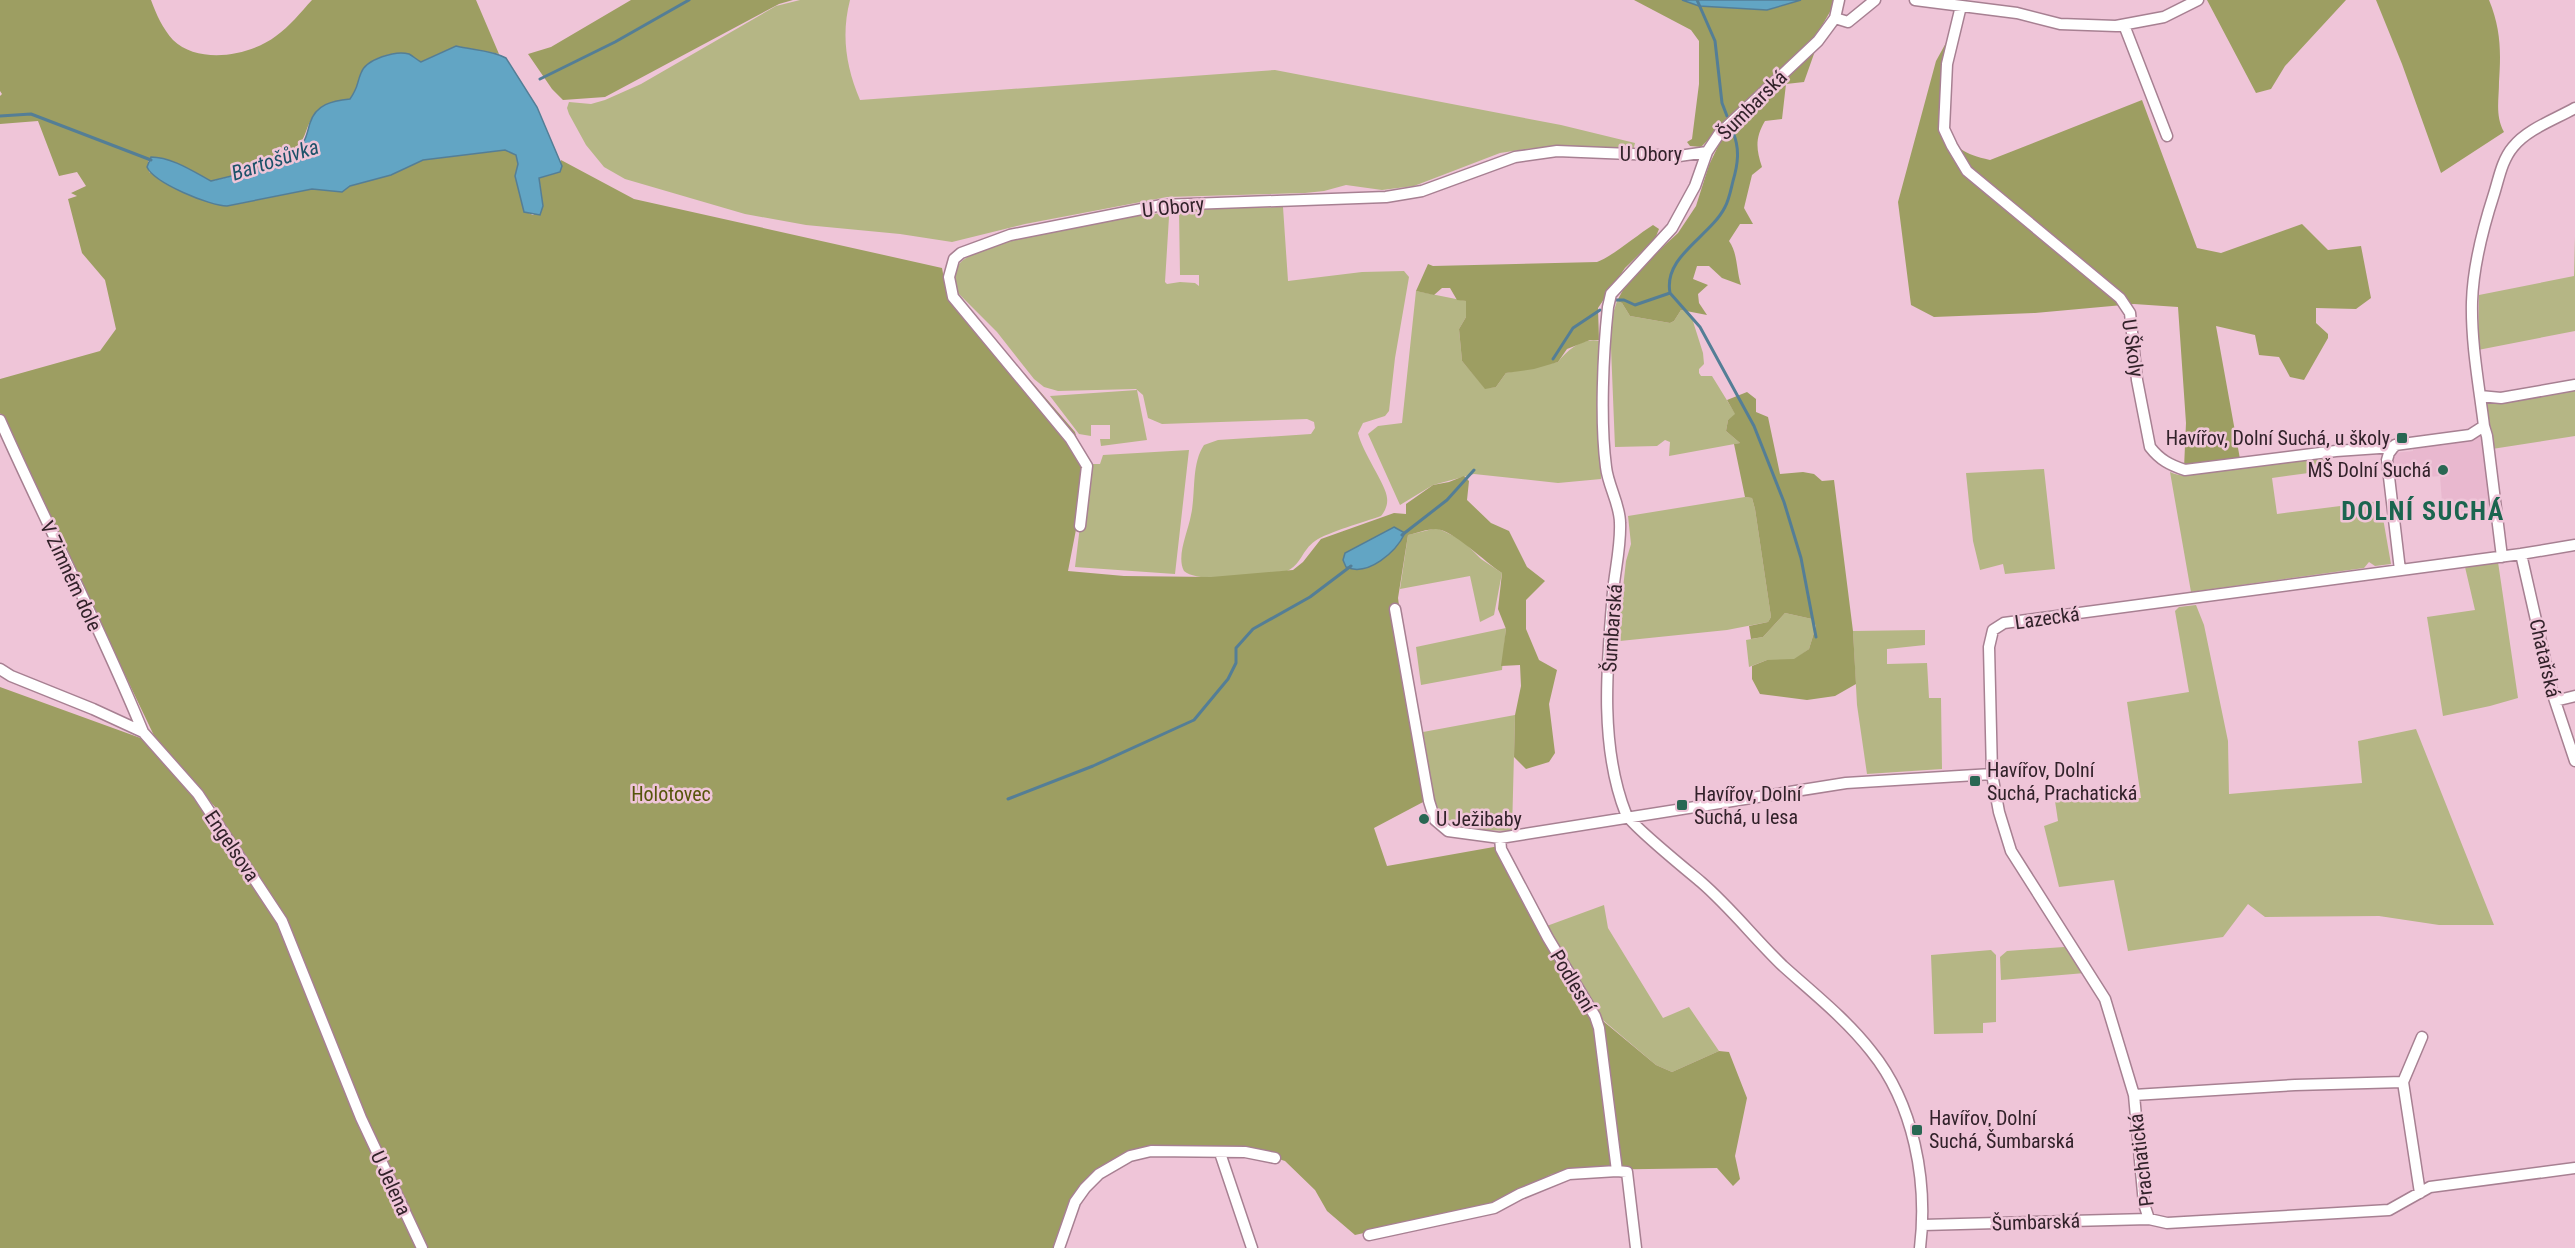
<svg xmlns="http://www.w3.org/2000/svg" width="2575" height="1248" viewBox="0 0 2575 1248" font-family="'Roboto Condensed',sans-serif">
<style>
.built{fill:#e9b8cf}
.green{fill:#b5b685}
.forest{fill:#9d9e62}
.water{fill:#62a5c4;stroke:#547e96;stroke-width:1.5}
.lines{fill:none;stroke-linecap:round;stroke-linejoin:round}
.stream{stroke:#547e96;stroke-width:3}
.minor-casing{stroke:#a78092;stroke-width:13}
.minor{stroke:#fff;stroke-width:10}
.poi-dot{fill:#296753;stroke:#efc5d8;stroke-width:2}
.labels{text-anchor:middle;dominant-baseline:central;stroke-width:5;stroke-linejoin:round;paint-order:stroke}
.street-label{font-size:20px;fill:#32222a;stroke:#efc5d8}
.poi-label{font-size:20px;fill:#32222a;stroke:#efc5d8;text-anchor:start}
.park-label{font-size:20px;fill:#56550b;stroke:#efc5d8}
.water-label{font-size:21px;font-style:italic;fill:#1c5269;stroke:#efc5d8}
.district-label{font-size:26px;font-weight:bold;letter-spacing:1.5px;fill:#1b654f;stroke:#efc5d8}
</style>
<rect width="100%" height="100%" fill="#efc5d8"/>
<!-- built -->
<path class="built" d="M2487,436L2496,509L2443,515L2440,476L2395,480L2393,453L2413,451V449L2426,447V444Z"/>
<!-- green -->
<path class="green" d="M800,0H850C841,35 846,67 860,100L1275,70L1561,125L1635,143L1633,151L1556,147L1526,149L1500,153L1414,186L1382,190L1346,185L1324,191L1305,193L1167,197L1025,224L952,242L900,234L806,225L745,214L625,179L604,167L586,145L569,114L567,108L569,102L591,104L605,100L641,84L776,6Z
M1283,207L1288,281L1362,272L1404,271L1409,277L1395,358L1389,411L1385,416L1363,423L1358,433C1362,452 1387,486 1387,498C1388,505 1385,511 1381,516C1364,522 1328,532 1315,541C1302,550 1301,565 1287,571C1264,573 1200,585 1184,571C1176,556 1188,532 1191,515C1196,494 1191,464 1204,445L1218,440L1311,434L1315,428L1314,422L1307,419L1162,424L1148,418L1143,395L1136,389L1058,391L1044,387L1034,379L997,332L958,293C954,284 953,271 960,263C979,240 1129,215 1164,213H1167L1169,217L1165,282L1167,284L1180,282L1195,283L1199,286V275H1180L1179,209Z
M2575,237V331L2478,350L2479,295L2574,276Z
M1416,291L1466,301V317L1459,329L1462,361L1485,388L1496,387L1506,373L1558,362C1568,349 1583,337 1600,341L1601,479L1558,483L1474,474L1433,485L1400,505L1368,434L1378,426L1402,423Z
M1617,301L1622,303L1630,316L1670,323L1674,321L1681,310L1686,311L1691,315L1703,353L1704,364L1699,369V373L1701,376H1712L1736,415L1728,420L1726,431L1740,443L1669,456L1670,442L1665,440L1657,446L1615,447L1610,323Z
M1137,390L1147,440L1101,446L1100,439H1110V425H1091V436L1079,434L1050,396Z
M2575,390V436L2492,449L2485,404Z
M1189,450L1175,574L1075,567L1082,510L1091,464H1100L1103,455Z
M2329,456L2331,470L2272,478L2277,514L2380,501L2391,564L2375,566L2369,562L2364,568L2191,592L2170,472C2184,478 2191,476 2205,470Z
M2044,469L2055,569L2005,574L2003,564L1980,570L1973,541L1966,473Z
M1745,497L1752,498L1755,509L1771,617L1768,622L1727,630L1620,641L1618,634L1626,561L1631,544L1628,516Z
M1437,528L1462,540L1481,559L1502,573L1494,615L1480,622L1470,576L1400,589L1408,535Z
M2498,562L2518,698L2490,706L2443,716L2427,617L2475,610L2465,567Z
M2196,605L2204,625L2228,741L2229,794L2362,783L2358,741L2416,729L2494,925H2439L2379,916L2265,917L2248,904L2223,937L2128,951L2114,880L2059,887L2044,826L2058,821L2055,801L2141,798L2127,702L2189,692L2175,611L2179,607Z
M1785,613L1812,619L1816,626L1809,649L1794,660H1767L1749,667L1746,640L1763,637Z
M1506,628L1502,670L1421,685L1416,647Z
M1925,630V645L1887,649V664L1927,663L1929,698H1941L1942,769L1867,774L1857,705L1853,631Z
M1515,715L1512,831L1478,830L1445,819L1435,803L1423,732Z
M1604,905L1608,928L1663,1018L1689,1007L1719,1051L1672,1072L1656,1065L1597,1015L1544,927Z
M2064,947L2069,948L2085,973L2001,980L2000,957L2007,951Z
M1991,950L1996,955V1022L1983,1023V1033L1934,1034L1931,955Z"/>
<!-- forest -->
<path class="forest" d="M0,0H151C156,14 163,29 173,40C199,65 250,56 276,36C289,27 301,12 312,0H476L499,54L456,46L421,62C417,60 413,56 408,54C396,50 366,59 361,73C356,85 359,86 350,99C333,101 321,104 311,120C305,130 306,139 296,147C273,166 240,175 211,181L188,169L148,161L149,172L179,189L227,206L312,189L342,192L350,186L391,175L423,160L505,150L516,155L518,164L515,176L524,211L533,215L543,206L539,178L560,172L561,160L634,199L942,268L948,300L978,333L1025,374L1075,432L1083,460L1085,483L1068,571L1124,576L1211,577L1293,570L1303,562L1321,539L1394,513L1406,514V504L1433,485L1449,482L1464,476L1469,481L1467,500L1491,523L1509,531L1527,567L1545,581L1526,600V629L1539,660L1557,670L1549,704L1555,753L1549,762L1526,769L1514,757L1515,715L1521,686L1520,665L1501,666L1506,629L1498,609L1502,573C1486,563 1452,529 1436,529C1427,529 1417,533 1408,535L1398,598L1425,801L1374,828L1387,866L1505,845L1536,911L1597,1016L1656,1065L1672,1072L1719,1051L1729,1052L1747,1098L1735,1156L1740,1179L1733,1186L1717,1168L1580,1170L1552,1174L1492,1204L1355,1235L1327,1211L1315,1190L1285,1161L1247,1149H1155L1094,1174L1056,1248H0V687L157,744L211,814L216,808L158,744L0,413V379L100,351L116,329L105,280L82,253L68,199L77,196L71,193L86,186L77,172L59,176L38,121L0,124V96L2,94L0,91Z
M631,0H793L779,4L605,97L563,100L552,89L528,54L551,47Z
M1634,0H1682L1699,6L1767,10L1801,0H1834V5L1813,41L1764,84L1701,147L1690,146L1687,142L1692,139L1699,84V41L1691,30Z
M2207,0H2346L2285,66L2271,89L2256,93Z
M2376,0H2489C2501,29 2501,52 2499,82C2499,100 2495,115 2504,132L2441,173L2402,64Z
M1947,41L1940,128C1957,148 1963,154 1990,160L2142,100L2197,248L2221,253L2302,224L2328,250L2361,246L2371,298L2356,309L2316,308V323L2328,334V338L2304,380L2290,377L2279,357L2259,355L2255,335L2216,326L2240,459L2184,468L2186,423L2178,307L2134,304L2035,313L1934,317L1911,305L1898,202L1936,61Z
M1815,51L1804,82L1786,84L1782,119L1765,121C1755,138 1756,149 1762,167L1752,175L1744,208L1753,224H1740L1729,241C1738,254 1736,269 1741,285L1722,278L1709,266H1697L1693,279L1708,285L1698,294L1699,303L1707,315L1681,310L1674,321L1670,323L1630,316L1622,303L1617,301L1630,277L1678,233L1696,206L1709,165L1723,136Z
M1653,225L1659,229L1655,239L1625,268L1598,308L1599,340H1590L1567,349L1558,362L1534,369L1506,373L1496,387L1485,389L1462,361L1459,329L1466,317V301L1457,300L1450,288H1442L1434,295L1416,291L1428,264L1433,266L1597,262C1613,256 1637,235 1653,225Z
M1747,392L1756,399V412L1768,417L1780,474L1803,472L1814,474L1822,481L1834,480L1853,631L1856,684L1835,696L1807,700L1760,694L1752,679V666L1767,660L1794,659L1809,649L1816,626L1812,619L1785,613L1763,637L1751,639L1749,626L1768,622L1771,617L1755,509L1752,498L1745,497L1734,444L1740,443L1726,431L1728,420L1735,414L1727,400Z"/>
<!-- water -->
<path class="water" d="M1682,0H1801L1767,10L1699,6Z
M456,46C472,50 492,50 506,58L537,107L562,166L560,172L539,178L543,206L540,215L524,212L515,176L518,164L516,155L505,150L423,160L391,175L350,186L342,192L312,189L227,206C210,206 154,183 147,167L151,157C172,157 194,172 211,181C235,176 289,161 304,141C307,136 308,129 310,123C316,104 332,101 350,99C359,86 356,85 361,73C366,59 396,50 409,54C413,56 417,60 421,62Z
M1394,527L1405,533C1396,552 1368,577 1346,567L1343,560L1345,553Z"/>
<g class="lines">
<!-- stream -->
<path class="stream" d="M1697,0L1715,41L1722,103L1727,116
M540,79L615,42L689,0
M0,116L31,114L151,160
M1670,293L1700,327L1754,426L1784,502L1801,558L1816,637
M1615,300H1624L1635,305L1670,293C1663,256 1710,237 1725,207C1729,200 1731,189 1733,181C1738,164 1740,149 1733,132
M1553,359L1573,328L1600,310
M1402,535L1447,500L1474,470
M1008,799L1093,766L1194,720L1228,679L1236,663V648L1253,629L1310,597L1351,566"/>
<!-- minor casing -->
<g class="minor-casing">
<path id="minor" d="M1839,0L1835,18L1818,41L1719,134L1707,152L1695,186L1672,228L1611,294L1608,307C1603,353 1600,421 1606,467C1608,486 1620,504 1620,523C1621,546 1615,570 1613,592C1607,664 1599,746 1626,814C1631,825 1688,871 1701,882C1731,908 1755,939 1783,966C1813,993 1846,1019 1871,1051C1914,1104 1928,1181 1920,1248
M1915,0L2017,13L2060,24L2116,26L2164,17L2198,0
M1961,6L1947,64L1944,129L1952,146L1967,171L2120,298L2130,313L2137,380L2150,447C2160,460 2170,465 2185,470L2336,451L2394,447
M1835,18L1848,22L1875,0
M2124,25L2167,136
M2480,396L2501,398L2575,385
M0,420C46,524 100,626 143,732
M2484,426L2487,436L2502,557
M1080,526L1087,466L1070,438L953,297L949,277L954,259L961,253L1010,235L1162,205L1386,197L1422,191L1515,157L1557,151L1679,156L1707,152
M2575,545L2521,554L2004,623L1993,630L1989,647L1992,774L1999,812L2011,851L2105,999L2134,1095L2144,1204L2149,1219L2167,1223L2389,1210L2430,1187L2575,1168
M2521,554L2553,695L2575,761
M2400,570L2387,460L2389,453L2395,445L2470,435L2484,426C2479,385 2471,344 2472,302C2473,266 2483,228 2494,194C2499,178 2502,160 2513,147C2527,129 2556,119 2575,108
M1395,609L1429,801L1435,820L1448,831L1500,838L1846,783L1992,774
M0,669L11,676L93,709L143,732L198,794L282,921L361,1118L422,1248
M2555,701L2575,696
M2134,1095L2295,1085L2403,1082
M1220,1153L1252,1248
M1617,1171L1627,1172L1636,1248
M2420,1193L2403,1082L2422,1037
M1923,1225L2149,1219
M1369,1235L1494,1208L1520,1194L1569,1174L1617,1171L1599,1028L1595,1016L1548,938L1501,849L1500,838
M1059,1248L1075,1202L1085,1188L1099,1174L1130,1156L1151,1151L1245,1152L1275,1158"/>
</g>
<!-- minor -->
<use href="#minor" class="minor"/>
</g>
<!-- markers -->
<g class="poi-dot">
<rect x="2396" y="432" width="12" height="12" rx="3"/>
<circle cx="2443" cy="470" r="6"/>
<rect x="1969" y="775" width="12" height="12" rx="3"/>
<rect x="1676" y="799" width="12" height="12" rx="3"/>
<circle cx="1424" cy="819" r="6"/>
<rect x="1911" y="1124" width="12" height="12" rx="3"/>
</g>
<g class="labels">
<!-- street labels -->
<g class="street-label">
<text transform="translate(1752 105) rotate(-45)">Šumbarská</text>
<text x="1651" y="154">U Obory</text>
<text transform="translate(1173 207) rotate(-6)">U Obory</text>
<text transform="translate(2133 348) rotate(82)">U Školy</text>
<text transform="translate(71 576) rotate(65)">V Zimném dole</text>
<text transform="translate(2047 618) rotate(-8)">Lazecká</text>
<text transform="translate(1612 628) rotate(-86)">Šumbarská</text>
<text transform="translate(2545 658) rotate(77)">Chatařská</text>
<text transform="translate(232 846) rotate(56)">Engelsova</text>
<text transform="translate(1573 981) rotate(59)">Podlesní</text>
<text transform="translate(2141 1160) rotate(-97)">Prachatická</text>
<text transform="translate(391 1183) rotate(65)">U Jelena</text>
<text transform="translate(2036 1222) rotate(-2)">Šumbarská</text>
</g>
<!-- poi labels -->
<g class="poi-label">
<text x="2390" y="438" text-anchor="end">Havířov, Dolní Suchá, u školy</text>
<text x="2431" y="470" text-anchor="end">MŠ Dolní Suchá</text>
<text x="1987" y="770">Havířov, Dolní<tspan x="1987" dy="23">Suchá, Prachatická</tspan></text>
<text x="1694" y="794">Havířov, Dolní<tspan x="1694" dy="23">Suchá, u lesa</tspan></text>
<text x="1436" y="819">U Ježibaby</text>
<text x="1929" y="1118">Havířov, Dolní<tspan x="1929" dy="23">Suchá, Šumbarská</tspan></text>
</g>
<!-- park labels -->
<g class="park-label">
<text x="671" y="794">Holotovec</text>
</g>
<!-- water labels -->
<g class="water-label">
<text transform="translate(275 160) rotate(-18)">Bartošůvka</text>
</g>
<!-- district labels -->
<g class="district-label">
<text x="2423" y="511">DOLNÍ SUCHÁ</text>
</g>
</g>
</svg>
